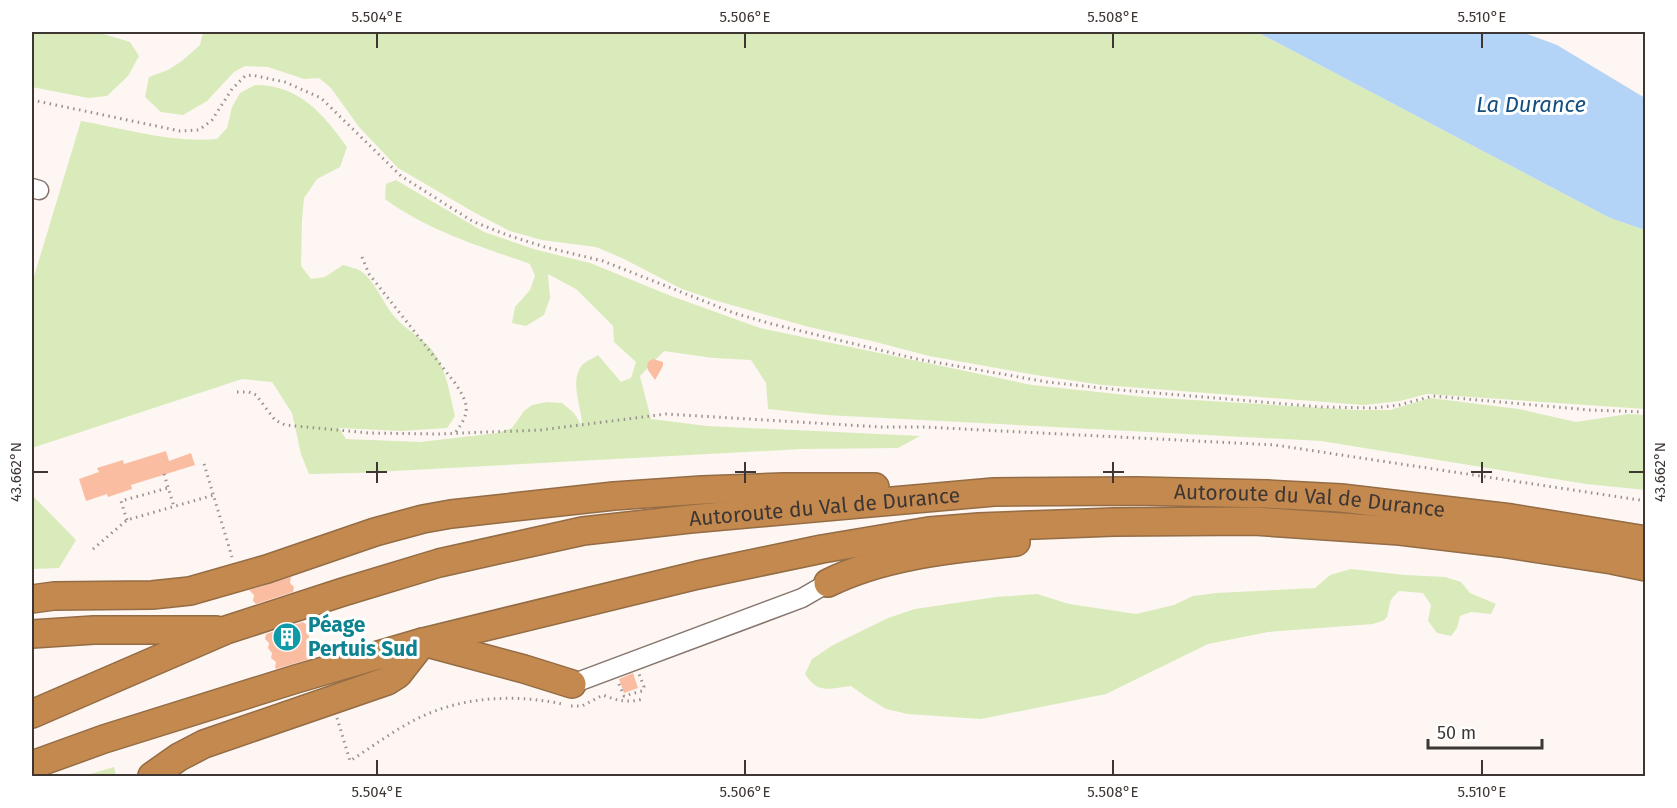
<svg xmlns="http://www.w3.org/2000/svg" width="1677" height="808" viewBox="0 0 1677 808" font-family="'Fira Sans',sans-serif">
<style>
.green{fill:#d9ebbb}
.water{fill:#b3d4f7}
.building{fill:#fabda2}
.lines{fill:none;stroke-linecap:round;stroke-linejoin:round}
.minor-casing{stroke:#85756e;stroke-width:21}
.highway-casing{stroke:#946c45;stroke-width:30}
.path{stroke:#98918e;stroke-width:3;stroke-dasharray:1.5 4.5;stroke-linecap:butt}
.minor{stroke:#fff;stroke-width:18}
.highway{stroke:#c3894f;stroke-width:27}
.ticks{fill:none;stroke:#3d3633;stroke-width:2}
.labels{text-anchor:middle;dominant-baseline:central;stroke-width:6;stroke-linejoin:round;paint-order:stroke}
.street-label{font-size:21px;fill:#3d3633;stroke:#fff}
.culture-label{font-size:21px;font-weight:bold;fill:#0d838f;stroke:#fff;text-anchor:start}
.water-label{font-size:22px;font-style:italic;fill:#134e81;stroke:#fff}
.neatline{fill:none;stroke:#3d3633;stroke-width:2}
.ticks-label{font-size:15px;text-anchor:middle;fill:#3d3633}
</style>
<rect width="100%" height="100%" fill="#fdf6f2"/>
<!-- green -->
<path class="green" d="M32,32H97L130,42L139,56L128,76L107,96L88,98L32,87Z
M203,32H1257L1610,218L1645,230V409L1427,394L1400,401L1364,405L1102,385L1036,375L929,356L872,341L809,327L714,300L682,289L622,258L596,247L542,240L510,231L477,214L398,168L359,127L331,88L319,78L304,79L268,67L245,66L234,72L207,101L183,115L161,112L145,97L149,77L168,70L182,61L200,45Z
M255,85C300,85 323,114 347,147L340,167L317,179L304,198L302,220L301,266L311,279L325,277L343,265C349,267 356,268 361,271C376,282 382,302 394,316C406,331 425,338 435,354C447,372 450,396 455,416L447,428L401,431L339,428L346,439L420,442L497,433L512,428L524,411L532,405L547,402L562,403L574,413L582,426C582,406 569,383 582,365C586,361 594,358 598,355L621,382L631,378L636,362L614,342L613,326L576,289L548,274L550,298L544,315L526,326L512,323L515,307L530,290L535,276L530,264C480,246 428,231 385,199L386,184L396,180L484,232L537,250L590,263L671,296L760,328L1032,385L1145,397L1358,410H1390L1430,398L1519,409L1576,422L1628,414L1645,415L1646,490L1586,484L1321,441L826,415L768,409L766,383L751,360L713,358L664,351L640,376L651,419L707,426L920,436L898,448L802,449L357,473L309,474L301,454L292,413L272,382L242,379L32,448V283L81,121C126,129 172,143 217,139L227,128L232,107L240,93Z
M32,495L76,540L59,568L32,569Z
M1351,569L1405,575L1445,577L1461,582L1470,593L1496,604L1491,614L1471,612L1460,616L1457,628L1451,636L1437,633L1428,621L1431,605L1423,593L1399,591C1396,594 1391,598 1390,603C1386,618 1391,619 1373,624L1268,632L1208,644L1106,694L981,719L908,714L886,709L865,696L851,686C830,688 818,695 805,674L812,659L833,645L888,618L915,609L996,597L1037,594L1069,604L1136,614L1174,605L1193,596L1216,593L1315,588L1330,575Z
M114,767L116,776H83Z"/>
<!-- water -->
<path class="water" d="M1257,32H1522L1557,45L1645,98V230L1610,218Z"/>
<!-- building -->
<path class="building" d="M653,359L663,362V366L655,380L648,370L647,365L649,361Z
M166,451L169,461L191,453L195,465L131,485L132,489L108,497L107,494L86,501L79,479L99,472L97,468L123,460L124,464Z
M291,577L290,583L294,587L293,592L256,604L253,601L254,595L249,590Z
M303,622L307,625L306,631L309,635V641L313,645L312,650L316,654V657L276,669L275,667L276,662L271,658L272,653L268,648L269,643L265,639L266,634Z
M633,673L638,688L624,693L619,679Z"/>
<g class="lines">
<!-- minor casing -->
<g class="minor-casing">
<path id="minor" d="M32,188L39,190
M572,684L802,598L828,583"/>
</g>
<!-- highway casing -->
<g class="highway-casing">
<g id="highway">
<path d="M828,583C885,555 953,549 1016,542"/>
<path d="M32,599L54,596L152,595L190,591L267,569L375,532L423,519L451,514L614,496L702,490L784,487H875"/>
<path d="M32,634L94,630H216"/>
<path d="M427,643L524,669L572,684"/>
<path id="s1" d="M32,714L226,630L343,592L439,563L583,531L690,519L994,492L1137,491L1267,494L1341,498L1511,518L1646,540"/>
<path d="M32,765L104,739L296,679L423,642L698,575L822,549L929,531L979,527L1114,522L1254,521L1400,531L1501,543L1612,560L1646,567"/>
<path d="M152,776L179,757L204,744L387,681L398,674L423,642"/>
</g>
</g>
<!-- path -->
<path class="path" d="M32,100L180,131L199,130L212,120L232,89L245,76L252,75L285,82L321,98L401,176L472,221L507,235L545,247L603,261L734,313L772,324L917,359L1047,382L1120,390L1322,407L1375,408L1399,405L1433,396L1590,410L1646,412
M362,257L369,274L455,383C469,404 471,412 455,433
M237,392H249L256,395L275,420L285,425L369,433L438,434L541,430L666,414L881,427H924L1275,445L1646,501
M204,464L232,557
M164,474L174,507
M127,520L121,501L168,488
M93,549L127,520L214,495
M619,684L624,696L642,691L644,687L639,674
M571,706H582L603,695C618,701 628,703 643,699
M337,718L350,761C370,748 389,734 409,723C455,697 511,693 562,704"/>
<!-- minor -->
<use href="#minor" class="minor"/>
<!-- highway -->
<use href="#highway" class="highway"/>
</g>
<!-- ticks -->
<path class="ticks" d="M377,33V48M745,33V48M1113,33V48M1482,33V48M377,462V483M745,462V483M1113,462V483M1482,462V483M33,472H48M366,472H387M735,472H756M1103,472H1124M1471,472H1492M1629,472H1644M377,760V775M745,760V775M1113,760V775M1482,760V775"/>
<!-- icons -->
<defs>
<g id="building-disc" transform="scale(1.5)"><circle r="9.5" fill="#0f9aa8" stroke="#fff"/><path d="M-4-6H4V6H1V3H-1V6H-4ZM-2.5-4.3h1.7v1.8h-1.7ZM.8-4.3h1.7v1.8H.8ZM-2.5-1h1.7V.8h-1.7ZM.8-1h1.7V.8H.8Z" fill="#fff"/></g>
</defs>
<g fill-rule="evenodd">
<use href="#building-disc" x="287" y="637"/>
</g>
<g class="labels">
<!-- street labels -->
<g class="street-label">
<text stroke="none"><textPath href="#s1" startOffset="1311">Autoroute du Val de Durance</textPath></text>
<text stroke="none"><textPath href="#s1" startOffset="825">Autoroute du Val de Durance</textPath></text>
</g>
<!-- culture labels -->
<g class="culture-label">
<text x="308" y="625">Péage<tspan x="308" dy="24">Pertuis Sud</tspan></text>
</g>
<!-- water labels -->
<g class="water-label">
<text x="1531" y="104">La Durance</text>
</g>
</g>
<!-- border -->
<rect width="1677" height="808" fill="none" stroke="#ffffff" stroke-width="66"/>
<!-- scale -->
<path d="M1428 739v9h114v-9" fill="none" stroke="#3d3633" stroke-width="3"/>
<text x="1437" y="739" font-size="18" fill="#3d3633" stroke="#ffffff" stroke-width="4.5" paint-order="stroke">50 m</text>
<rect x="33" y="33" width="1611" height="742" class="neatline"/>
<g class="ticks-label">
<text x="377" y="22">5.504°E</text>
<text x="745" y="22">5.506°E</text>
<text x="1113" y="22">5.508°E</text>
<text x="1482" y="22">5.510°E</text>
<text transform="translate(16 472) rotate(-90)" y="5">43.662°N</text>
<text transform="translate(1660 472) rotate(-90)" y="5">43.662°N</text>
<text x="377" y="797">5.504°E</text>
<text x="745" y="797">5.506°E</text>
<text x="1113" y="797">5.508°E</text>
<text x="1482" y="797">5.510°E</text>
</g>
</svg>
